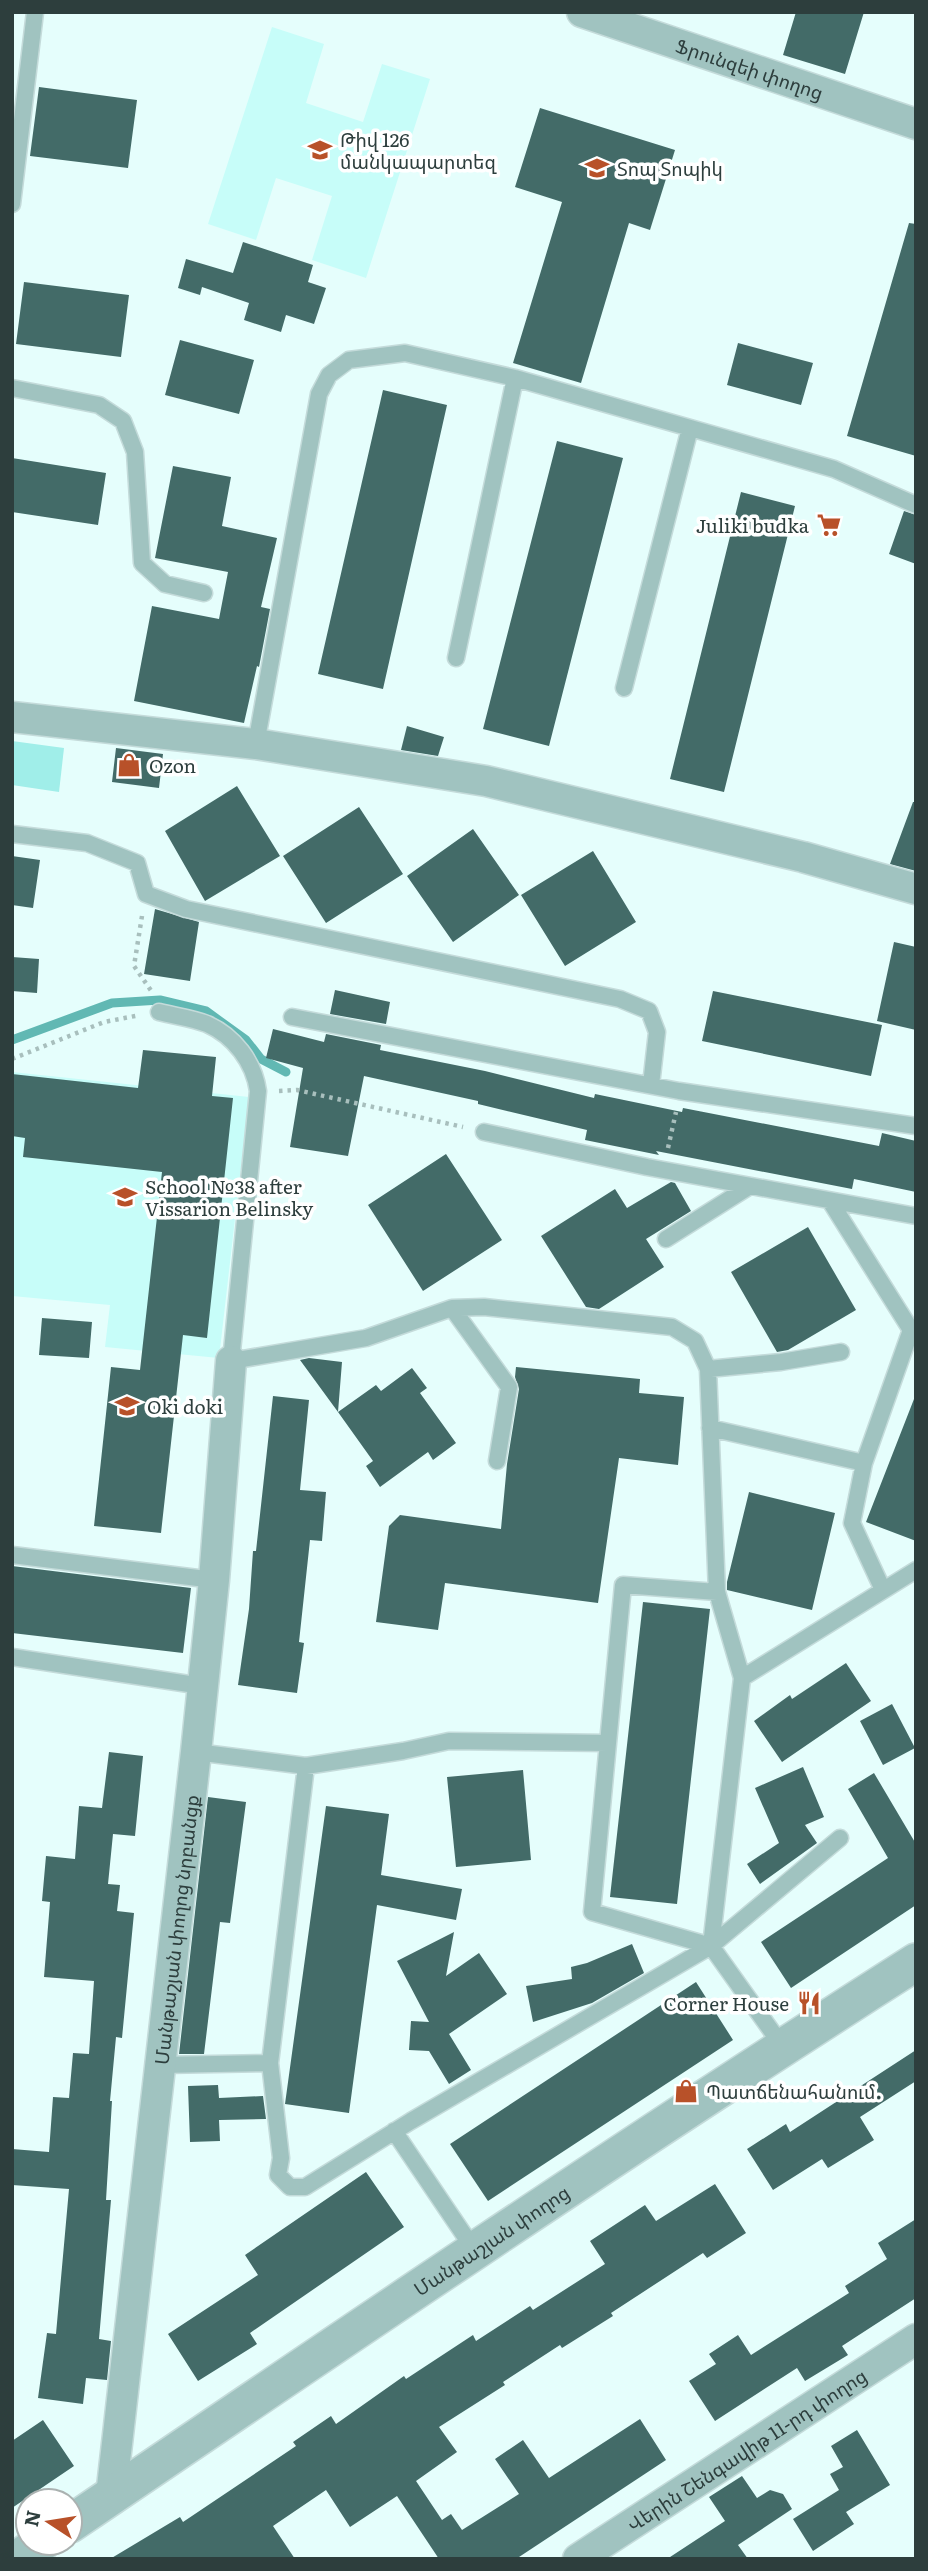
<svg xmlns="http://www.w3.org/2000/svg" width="928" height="2571" viewBox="0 0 928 2571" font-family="Literata,'Noto Sans Armenian',serif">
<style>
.built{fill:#c7fdf9}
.green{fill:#a0eee9}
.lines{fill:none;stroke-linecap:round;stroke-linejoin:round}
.stream{stroke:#61b8b3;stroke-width:9}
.building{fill:#436b68}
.service-casing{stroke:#c4dbda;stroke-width:19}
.minor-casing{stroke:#c4dbda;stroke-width:33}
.tertiary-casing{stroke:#c4dbda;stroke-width:40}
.path{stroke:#a8bfbd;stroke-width:4.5;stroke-dasharray:3.5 5;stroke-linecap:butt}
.service{stroke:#a0c3c0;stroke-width:16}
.minor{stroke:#a0c3c0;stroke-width:30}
.tertiary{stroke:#a0c3c0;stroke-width:37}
.labels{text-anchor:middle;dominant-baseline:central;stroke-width:7;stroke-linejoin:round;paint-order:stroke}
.street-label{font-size:19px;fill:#2d3e3d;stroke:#fff}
.poi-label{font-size:19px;fill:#2d3e3d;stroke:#fff;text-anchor:start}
</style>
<rect width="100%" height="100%" fill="#e5fefc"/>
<!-- built -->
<path class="built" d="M272,27L324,44L306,103L363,122L382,64L430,79L366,278L312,260L332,196L276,178L256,240L208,224Z
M12,1072L249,1097L219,1358L105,1347L110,1305L12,1296Z"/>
<!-- green -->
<path class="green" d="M12,741L64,748L59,792L12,785Z"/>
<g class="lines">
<!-- stream -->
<path class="stream" d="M12,1040L112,1003L160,1000L206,1011L246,1040L261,1059L286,1072"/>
</g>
<!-- building -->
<path class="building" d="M796,12H864L845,74L783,55Z
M39,87L137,100L128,168L30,156Z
M540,108L675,150L650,230L629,223L581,383L513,363L562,202L515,187Z
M909,223L916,224V456L847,436Z
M243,242L313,265L308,282L326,288L314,324L286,315L281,332L244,320L249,303L202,287L200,295L178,288L186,259L233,273Z
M24,282L129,295L121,357L16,344Z
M180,340L254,360L239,414L165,395Z
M738,343L813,363L801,405L727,385Z
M383,390L447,405L383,689L318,674Z
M557,441L623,458L549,746L483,729Z
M12,458L106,473L98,525L12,512Z
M173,466L231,477L222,526L277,538L261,607L270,609L259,667L257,666L244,723L134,701L152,606L219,619L228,572L155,558Z
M741,492L795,506L724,792L670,779Z
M904,511L916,515V564L889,554Z
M407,726L444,737L438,756L401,750Z
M116,748L163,754L159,788L112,782Z
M237,786L280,856L205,901L165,831Z
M913,802H916V871L890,864Z
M359,807L403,874L326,923L283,856Z
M473,829L519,895L453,942L407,876Z
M593,851L636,922L565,966L521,895Z
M12,856L40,860L33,908L12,905Z
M155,909L199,922L190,981L144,974Z
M894,942L916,947V1030L877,1021Z
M12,957L39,959L37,993L12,991Z
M335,990L390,1002L386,1024L330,1014Z
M713,991L882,1025L871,1076L702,1041Z
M273,1029L324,1042L326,1034L381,1045L380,1050L485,1071L594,1098L595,1094L682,1112L683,1108L879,1146L882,1133L916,1141V1192L854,1179L852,1189L656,1151L659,1155L585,1140L587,1130L478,1104V1101L364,1076L348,1156L290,1147L303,1068L266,1058Z
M143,1050L216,1057L212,1096L233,1098L207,1338L183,1335L161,1533L94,1526L111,1367L140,1370L162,1172L23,1157L25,1138L12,1136V1074L138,1088Z
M446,1154L502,1240L423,1291L368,1205Z
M671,1182L675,1183L691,1211L646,1239L664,1267L599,1309L586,1307L541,1236L615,1189L627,1208Z
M808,1227L856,1310L788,1350L777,1352L731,1272Z
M42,1318L92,1322L89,1358L39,1355Z
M309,1358L342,1362L338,1412L300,1360Z
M516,1367L640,1379L639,1393L684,1397L678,1465L619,1458L598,1603L445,1583L438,1630L376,1622L389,1526L400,1515L501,1529L507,1464L519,1389L515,1377Z
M412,1368L427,1388L420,1393L456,1443L433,1460L428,1452L380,1487L366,1466L373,1461L338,1412L376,1385L381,1391Z
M273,1396L309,1400L300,1490L326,1492L322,1541L310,1540L299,1642L304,1643L297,1693L238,1685L249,1609L253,1551H256Z
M914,1399H916V1541L866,1522Z
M749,1492L835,1513L812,1610L727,1590V1582Z
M12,1566L191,1588L183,1653L12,1633Z
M643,1602L710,1609L677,1904L610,1897Z
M846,1663L871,1701L782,1762L754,1721L790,1695L792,1699Z
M892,1704L915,1748L883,1765L860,1721Z
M109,1752L143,1756L135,1836L113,1834L108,1884L120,1885L117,1911L134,1913L122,2038L116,2037L110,2101H112L106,2200H111L99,2339L111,2341L107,2380L86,2378L83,2404L38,2398L47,2333L56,2334L69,2189L12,2185V2149L49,2152L53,2097L69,2098L73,2053L89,2054L94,1981L44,1977L50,1902L42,1901L46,1856L75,1859L79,1806L102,1808Z
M803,1767L824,1817L805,1825L817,1843L760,1884L747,1864L779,1843L755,1788Z
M523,1770L531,1860L456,1867L447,1777Z
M874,1773L916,1844V1905L791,1988L761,1942L888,1858L848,1789Z
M208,1797L246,1802L230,1923L220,1922L204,2054H179Z
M326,1806L389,1814L381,1875L462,1889L456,1920L377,1905L349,2113L285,2104Z
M454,1932L446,1976L479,1953L507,1994L449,2034L471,2070L449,2084L429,2051L409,2050L411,2021L429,2022L397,1961Z
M632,1944L644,1973L592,2003L533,2022L526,1986L572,1979L571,1967L587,1963Z
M696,1982L733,2040L488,2201L450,2144Z
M916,2050V2081L860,2117L874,2140L828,2168L822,2159L773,2190L747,2149L786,2124L790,2132Z
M218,2085L219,2098L263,2096L266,2119L219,2120L220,2141L190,2142L188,2086Z
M366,2172L404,2227L250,2333L257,2344L198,2381L168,2334L258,2275L245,2255Z
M715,2184L746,2233L707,2258L703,2253L611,2313L613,2316L562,2348L560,2345L503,2382L505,2385L439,2427L457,2452L416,2481L442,2520L451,2514L462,2530L519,2494L495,2459L523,2440L549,2478L640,2419L666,2460L516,2559H439L397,2496L350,2527L326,2490L273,2526L295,2559H110L180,2517L183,2522L296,2446L293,2442L331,2416L336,2424L404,2376L406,2379L473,2335L476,2341L530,2306L533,2310L605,2264L590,2241L645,2205L656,2221Z
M916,2219V2298L842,2346L848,2355L805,2381L797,2368L715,2421L689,2381L716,2364L709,2354L738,2335L751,2355L849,2293L845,2286L887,2259L878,2243Z
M43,2420L74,2466L12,2508V2441Z
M857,2430L890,2485L846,2512L854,2524L813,2551L793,2519L839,2490L830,2474L843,2467L831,2446Z
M742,2476L757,2498L770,2490L783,2494L792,2509L738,2545L748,2559H667L725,2521L709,2497Z"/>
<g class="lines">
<!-- service casing -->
<g class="service-casing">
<path id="service" d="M12,204L35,12
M12,388L99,405L123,421L135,452L142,563L165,584L204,593
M456,658L515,378
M624,688L690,428
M256,744L319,394L329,375L349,360L405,353L515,378L834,469L916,505
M12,834L87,843L137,863L146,894L186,909L620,999L649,1011L657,1032L651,1085
M159,1012C174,1016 192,1018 207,1024C234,1036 254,1062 258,1091L231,1361L366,1338L452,1308L484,1307L672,1327L695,1341L708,1369L717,1592L742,1678L711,1946L783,2047
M292,1017L679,1091L916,1126
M484,1132L647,1167L916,1216
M830,1201L911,1330L864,1463L852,1523L883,1590
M666,1239L750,1186
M452,1308L509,1387L497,1461
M708,1369L781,1362L841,1352
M710,1428L864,1463
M12,1555L214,1580
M12,1657L202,1686
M742,1678L916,1570
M196,1752L306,1766L403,1751L449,1741L608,1743
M306,1766L270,2063L281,2158L278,2175L290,2187H305L411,2121L711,1946L840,1838
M711,1946L592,1912L623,1585L717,1592
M160,2065L270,2063
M394,2131L475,2251"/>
</g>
<!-- minor casing -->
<g class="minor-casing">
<g id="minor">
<path id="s1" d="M582,12L916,124"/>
<path d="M12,717L256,744L486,781L803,857L916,889"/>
<path id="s2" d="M111,2496L196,1752L214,1580L231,1361"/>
<path id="s3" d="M578,2559L916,2339"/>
</g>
</g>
<!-- tertiary casing -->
<g class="tertiary-casing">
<g id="tertiary">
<path id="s4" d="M70,2524C350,2334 630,2144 916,1962"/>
<path d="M18,2559L41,2543"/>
</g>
</g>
<!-- path -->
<path class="path" d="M142,916L134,966L152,992
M12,1059L104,1022L140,1015
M279,1091L297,1090L463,1127
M668,1148L676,1112"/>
<!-- service -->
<use href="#service" class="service"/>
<!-- minor -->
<use href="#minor" class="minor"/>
<!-- tertiary -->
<use href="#tertiary" class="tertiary"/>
</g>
<!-- icons -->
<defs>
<g id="school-bare" transform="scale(1.89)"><path d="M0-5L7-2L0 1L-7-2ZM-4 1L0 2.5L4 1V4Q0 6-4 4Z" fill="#b85129" stroke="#fff" stroke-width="2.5" paint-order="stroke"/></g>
<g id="supermarket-bare" transform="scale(1.89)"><path d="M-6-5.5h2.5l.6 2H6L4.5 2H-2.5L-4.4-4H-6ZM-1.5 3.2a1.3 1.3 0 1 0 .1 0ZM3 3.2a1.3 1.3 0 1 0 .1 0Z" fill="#b85129" stroke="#fff" stroke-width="2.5" paint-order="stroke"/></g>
<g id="shop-bare" transform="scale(1.89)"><path d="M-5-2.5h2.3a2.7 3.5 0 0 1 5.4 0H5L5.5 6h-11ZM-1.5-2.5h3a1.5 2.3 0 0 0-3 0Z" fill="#b85129" stroke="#fff" stroke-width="2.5" paint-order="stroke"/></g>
<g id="restaurant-bare" transform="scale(1.89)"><path d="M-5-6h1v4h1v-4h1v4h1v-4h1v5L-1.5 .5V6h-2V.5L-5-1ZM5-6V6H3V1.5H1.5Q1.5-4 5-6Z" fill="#b85129" stroke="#fff" stroke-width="2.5" paint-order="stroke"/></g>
</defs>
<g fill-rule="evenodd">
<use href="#school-bare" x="320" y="150"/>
<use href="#school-bare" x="597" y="168"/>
<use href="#supermarket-bare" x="829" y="525"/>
<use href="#shop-bare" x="129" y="765"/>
<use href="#school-bare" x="125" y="1197"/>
<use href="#school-bare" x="127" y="1406"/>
<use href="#restaurant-bare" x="809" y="2003"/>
<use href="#shop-bare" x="686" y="2091"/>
</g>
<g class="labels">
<!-- street labels -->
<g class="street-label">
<text stroke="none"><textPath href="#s1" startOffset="177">Ֆրունզեի փողոց</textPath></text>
<text stroke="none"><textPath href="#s2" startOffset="570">Մանթաշյան փողոց նրբանցք</textPath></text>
<text stroke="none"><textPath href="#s4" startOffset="508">Մանթաշյան փողոց</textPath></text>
<text stroke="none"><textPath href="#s3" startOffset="201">Վերին Շենգավիթ 11-րդ փողոց</textPath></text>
</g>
<!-- poi labels -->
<g class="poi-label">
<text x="340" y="139">Թիվ 126<tspan x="340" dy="22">մանկապարտեզ</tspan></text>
<text x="617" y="168">Տոպ Տոպիկ</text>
<text x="809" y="525" text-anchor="end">Juliki budka</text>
<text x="149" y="765">Ozon</text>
<text x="145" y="1186">School №38 after<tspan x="145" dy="22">Vissarion Belinsky</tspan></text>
<text x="147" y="1406">Oki doki</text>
<text x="789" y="2003" text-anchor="end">Corner House</text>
<text x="706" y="2091">Պատճենահանում.</text>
</g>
</g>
<!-- border -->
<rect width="928" height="2571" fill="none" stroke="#2d3e3d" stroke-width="28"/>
<!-- north arrow -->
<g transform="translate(49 2522) rotate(282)"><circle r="33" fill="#ffffff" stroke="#abb2b1" stroke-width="2"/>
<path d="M0-5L12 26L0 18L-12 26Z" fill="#b85129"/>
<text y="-10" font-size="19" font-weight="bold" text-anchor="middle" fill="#2d3e3d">N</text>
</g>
</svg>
